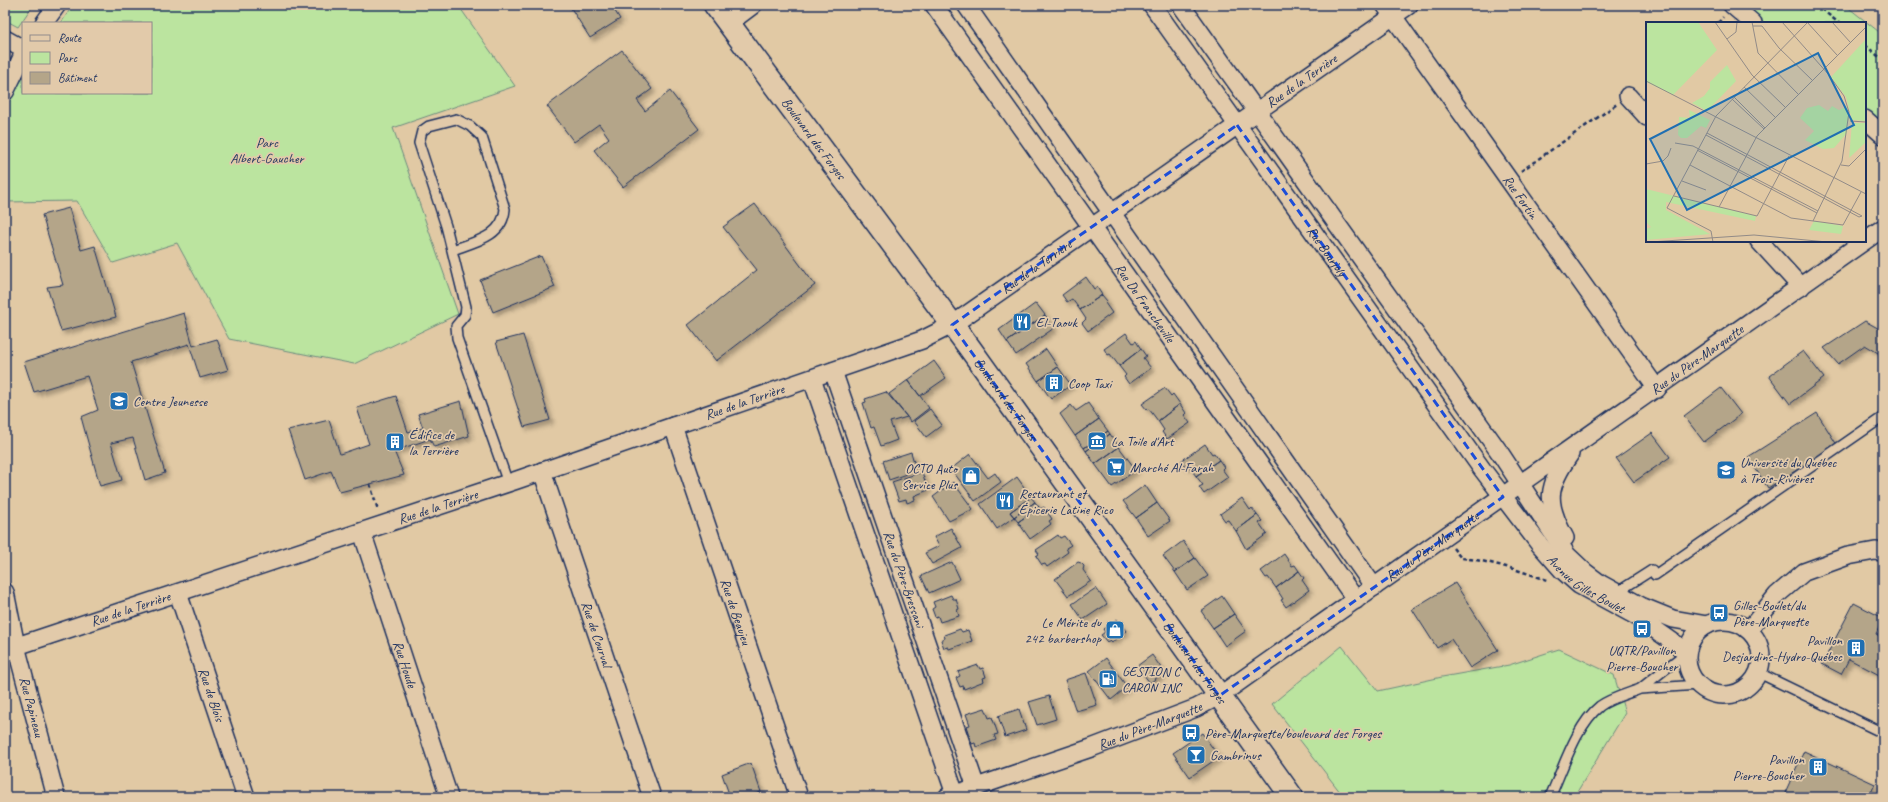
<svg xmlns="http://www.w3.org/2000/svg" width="1888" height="802" viewBox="0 0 1888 802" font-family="Caveat,sans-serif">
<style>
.green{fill:#bbe49f;stroke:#6b8a7e}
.building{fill:#b4a589;stroke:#1b2f5e;filter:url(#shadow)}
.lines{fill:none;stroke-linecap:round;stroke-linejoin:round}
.service-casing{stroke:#1b2f5e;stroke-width:12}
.minor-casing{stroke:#1b2f5e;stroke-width:20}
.secondary-casing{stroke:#1b2f5e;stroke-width:25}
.path{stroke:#1b2f5e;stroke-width:2.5;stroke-dasharray:4 3;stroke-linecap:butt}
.service{stroke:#e2caaa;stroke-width:9}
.minor{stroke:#e2caaa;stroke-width:17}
.secondary{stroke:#e2caaa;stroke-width:22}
.marked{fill:none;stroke:#1d4ed8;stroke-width:3;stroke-dasharray:8 5;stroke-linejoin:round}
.labels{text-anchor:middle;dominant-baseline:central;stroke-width:3.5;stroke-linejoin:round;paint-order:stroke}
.street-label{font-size:14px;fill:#1b2f5e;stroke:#e2caaa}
.park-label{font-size:14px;fill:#233861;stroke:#e2caaa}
.poi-label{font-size:14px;fill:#1b2f5e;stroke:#e2caaa;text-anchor:start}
.inset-road{fill:none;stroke:#928b88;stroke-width:1}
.view{fill:#1f6fb2;fill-opacity:0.15;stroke:#1f6fb2;stroke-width:2}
.inset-edge{fill:none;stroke:#1b2f5e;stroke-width:2}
</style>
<defs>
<filter id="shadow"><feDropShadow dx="3.5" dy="3.5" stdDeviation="2" flood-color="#0004"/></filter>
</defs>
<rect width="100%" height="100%" fill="#e1c9a4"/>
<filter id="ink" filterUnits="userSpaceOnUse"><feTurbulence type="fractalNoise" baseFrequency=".025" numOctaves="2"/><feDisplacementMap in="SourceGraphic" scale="8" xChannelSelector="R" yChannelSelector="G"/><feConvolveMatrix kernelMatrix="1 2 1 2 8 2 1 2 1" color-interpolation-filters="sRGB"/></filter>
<g filter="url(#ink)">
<!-- green -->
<path class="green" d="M5,5H33L18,27L5,20Z
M73,5H458L515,86L393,128L458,314L354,364L229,339L177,243L113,263L77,201L5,202V108L7,102L23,78V93H151V23H61Z
M1723,5H1845L1883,35V142L1865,127V23H1744Z
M1342,646L1378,691L1442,677L1509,665L1559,649L1614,675L1625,713L1574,797H1344L1272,704Z"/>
<!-- building -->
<path class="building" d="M569,5H611L620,19L590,38Z
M622,50L652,89L637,100L645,111L670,91L699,129L623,187L594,150L609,138L599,124L574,142L547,106Z
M755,204L815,285L716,361L688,325L757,270L723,227Z
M69,208L81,250L95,246L116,317L61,331L47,287L63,285L42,215Z
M541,256L555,287L493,312L480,280Z
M1086,277L1094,289L1097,287L1102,295L1080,310L1072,299L1067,302L1062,295Z
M1102,295L1107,301L1105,303L1112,313L1088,331L1082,323L1086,319L1080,310Z
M1036,303L1045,315L1007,342L999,330Z
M184,313L193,346L217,339L228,370L200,378L189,344L131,362L165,473L145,480L133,438L111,443L122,480L100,486L81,417L98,410L87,376L34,392L24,362Z
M1045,315L1054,328L1016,355L1007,342Z
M1865,321L1883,331V356L1865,345L1838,364L1824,348Z
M1126,333L1133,343L1136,341L1141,349L1119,366L1110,354L1108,355L1104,349Z
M523,335L550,420L524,427L496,342Z
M1046,349L1058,367L1038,381L1026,364Z
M1141,349L1146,356L1143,358L1151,368L1129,384L1124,377L1126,375L1119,366Z
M1803,351L1824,378L1790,404L1769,376Z
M934,361L946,378L920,396L908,380Z
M1058,367L1071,385L1051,399L1038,381Z
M908,380L929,408L911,422L889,394Z
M1165,388L1171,396L1173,394L1180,404L1158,421L1149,409L1147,410L1142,404Z
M1721,388L1741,414L1704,442L1684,416Z
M886,392L907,417L890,422L897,440L881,446L874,427L871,428L863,403L866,402L865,399Z
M396,396L408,432L423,428L418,414L461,401L469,436L434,447L430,439L394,451L404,475L340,492L331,471L305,480L288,430L329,420L340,454L369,444L357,408Z
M1088,403L1099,419L1075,436L1060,414L1071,405L1076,411Z
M1180,404L1186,413L1184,415L1190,423L1167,439L1162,432L1164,430L1158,421Z
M930,409L942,425L926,437L914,421Z
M1817,413L1837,445L1768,488L1748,457Z
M1099,419L1108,431L1084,448L1075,436Z
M1108,431L1110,434L1086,451L1084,448Z
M1652,433L1670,457L1634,482L1616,458Z
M1110,434L1119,447L1095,464L1086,451Z
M1205,444L1212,454L1214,453L1219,460L1196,476L1188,465L1185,467L1181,461Z
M1119,447L1136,470L1112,487L1095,464Z
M911,452L915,466L907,469L909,473L889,480L883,461Z
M970,454L988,478L995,473L1001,482L975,501L951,469Z
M1219,460L1224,467L1222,469L1228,477L1204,494L1199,487L1203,485L1196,476Z
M922,472L928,490L914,496L915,500L907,503L906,499L899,501L892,482Z
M1017,477L1031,497L1010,512L1014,517L997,529L980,504Z
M953,482L973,509L949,521L933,497Z
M1145,485L1157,503L1136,518L1123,501Z
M1031,497L1035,502L1014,517L1010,512Z
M1242,498L1250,510L1252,508L1257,515L1236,531L1228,520L1225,521L1220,514Z
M1035,502L1039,507L1018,522L1014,517Z
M1157,503L1170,521L1148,536L1136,518Z
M1039,507L1040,509L1044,507L1052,519L1049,521L1051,524L1030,539L1018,522Z
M1257,515L1262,521L1259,523L1267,534L1246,549L1236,531Z
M951,528L962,548L932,564L925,553L939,546L934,537Z
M1058,535L1060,538L1064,536L1071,545L1066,548L1068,552L1047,567L1045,564L1042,565L1036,556L1039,554L1036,550Z
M1183,541L1195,558L1175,572L1163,556Z
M1284,554L1292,566L1295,565L1299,571L1276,588L1268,577L1266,578L1261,571Z
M1195,558L1208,576L1187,590L1175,572Z
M952,562L960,579L929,593L921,576Z
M1078,562L1081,563L1084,566L1083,570L1091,581L1068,596L1055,579Z
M1299,571L1304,578L1302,580L1309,590L1286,607L1281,600L1283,599L1276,588Z
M1455,583L1498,650L1470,668L1451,639L1437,648L1412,609Z
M1096,588L1107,604L1083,620L1072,604Z
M951,595L953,599H956L959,609L957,610L959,616L940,622L938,616L935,617L932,609L935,607L933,602Z
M1222,596L1234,614L1213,628L1201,611Z
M1854,603L1883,618L1876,634L1883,638V677L1849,659L1841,674L1822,664Z
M1234,614L1246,631L1225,646L1213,628Z
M1117,619L1126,631L1112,642L1110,640L1107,642L1101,635L1105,632L1103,629Z
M960,629L962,632L968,630L972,641L949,649L948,647L944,648L941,640L945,638L944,635Z
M1152,655L1164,672L1150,683L1137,666Z
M1106,658L1127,687L1111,700L1089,671Z
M978,665L980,669L983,668L986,677L983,678L984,681L964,689L963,686L960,687L956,678L960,676L958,672Z
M1086,673L1097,705L1076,711L1065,680Z
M1049,696L1056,719L1037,725L1029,702Z
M985,708L989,718L992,717L998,734L994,735L996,740L976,747L975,743L972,744L966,726L970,725L966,714Z
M1019,709L1026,730L1005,737L998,716Z
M1202,733L1219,757L1190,777L1173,753Z
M1804,751L1875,784L1869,797H1783Z
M751,763L761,792L752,795L753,797H730L722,774Z"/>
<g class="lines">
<!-- service casing -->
<g class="service-casing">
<path id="service" d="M452,250C474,242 503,237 505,209L482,137L470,126L456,119L429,126L422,131L419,143L446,226L466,307L465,315L456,326L457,338L508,483
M1655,575L1883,417
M1616,593L1652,570
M1687,652L1640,689L1698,685
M1759,673L1883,733
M1550,797C1563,769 1576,725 1600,706C1611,698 1627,694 1640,689"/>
</g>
<!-- minor casing -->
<g class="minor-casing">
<g id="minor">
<path id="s1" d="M934,5L1356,600"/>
<path d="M966,5L1374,587"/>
<path id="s2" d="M1152,5L1482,469L1540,545L1562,570L1579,585L1636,616L1687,652"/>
<path d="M1181,5L1500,453L1567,555L1585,572L1601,584L1641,606L1673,619L1707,625"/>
<path id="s3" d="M1385,5L1657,389"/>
<path d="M1732,5L1753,23"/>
<path d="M44,23L57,5"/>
<path d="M729,23L753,5"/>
<path d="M5,39L23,49"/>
<path d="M5,92L23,55"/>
<path d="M1628,96L1647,117"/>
<path d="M1865,119L1883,135"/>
<path d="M1759,241L1801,287"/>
<path id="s4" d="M833,371L976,787"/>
<path d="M812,379L955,794"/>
<path id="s5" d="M673,426L799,797"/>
<path id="s6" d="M542,471L652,797"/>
<path id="s7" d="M362,532L449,797"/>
<path d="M1565,538C1545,502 1547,487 1570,454"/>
<path id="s8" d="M5,592L16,646L56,797"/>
<path id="s9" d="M178,593L246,797"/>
<circle cx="1724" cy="658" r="37"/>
<path d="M1749,630L1777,595L1804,572L1848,556L1875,551L1883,552"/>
<path id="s10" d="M5,650L517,480L922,340L952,325L1409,5"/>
<path id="s11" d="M947,797L1091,748L1196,708L1219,696L1883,228"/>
</g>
</g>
<!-- secondary casing -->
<g class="secondary-casing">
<g id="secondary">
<path id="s12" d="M715,5L969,347L1292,797"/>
</g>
</g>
<!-- path -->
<path class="path" d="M1816,5L1839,23
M1718,23L1723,17
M1865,45L1883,60
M1521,171L1617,104
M370,484L378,510
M1453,548L1461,558C1491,561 1521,571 1550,581"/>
<!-- service -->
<use href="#service" class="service"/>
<!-- minor -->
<use href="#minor" class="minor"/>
<!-- secondary -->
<use href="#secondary" class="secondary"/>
</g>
</g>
<!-- marked area -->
<path class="marked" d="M1237,125L1503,497L1219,696L952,325Z"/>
<!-- icons -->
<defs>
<g id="restaurant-square" transform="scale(1)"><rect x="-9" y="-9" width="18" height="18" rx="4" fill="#1f6fb2" stroke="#e2caaa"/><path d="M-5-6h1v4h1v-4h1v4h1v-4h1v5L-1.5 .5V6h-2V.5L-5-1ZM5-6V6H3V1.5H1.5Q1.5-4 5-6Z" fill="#fff"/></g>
<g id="building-square" transform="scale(1)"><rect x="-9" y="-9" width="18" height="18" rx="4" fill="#1f6fb2" stroke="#e2caaa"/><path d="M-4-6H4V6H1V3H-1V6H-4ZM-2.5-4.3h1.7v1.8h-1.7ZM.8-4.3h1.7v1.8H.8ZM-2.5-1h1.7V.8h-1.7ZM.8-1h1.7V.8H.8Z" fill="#fff"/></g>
<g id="school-square" transform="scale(1)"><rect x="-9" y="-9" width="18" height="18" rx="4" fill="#1f6fb2" stroke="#e2caaa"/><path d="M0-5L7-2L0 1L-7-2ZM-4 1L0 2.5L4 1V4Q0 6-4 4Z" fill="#fff"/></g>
<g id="museum-square" transform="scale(1)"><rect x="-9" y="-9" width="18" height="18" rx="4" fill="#1f6fb2" stroke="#e2caaa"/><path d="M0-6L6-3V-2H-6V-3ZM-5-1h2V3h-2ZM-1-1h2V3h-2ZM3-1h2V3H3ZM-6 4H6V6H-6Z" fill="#fff"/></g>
<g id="supermarket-square" transform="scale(1)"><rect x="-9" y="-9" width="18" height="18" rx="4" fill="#1f6fb2" stroke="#e2caaa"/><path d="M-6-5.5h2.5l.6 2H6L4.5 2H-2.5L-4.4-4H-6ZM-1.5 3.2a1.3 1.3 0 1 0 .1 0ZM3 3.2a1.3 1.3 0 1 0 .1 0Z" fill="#fff"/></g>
<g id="university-square" transform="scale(1)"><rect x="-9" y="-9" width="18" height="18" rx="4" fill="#1f6fb2" stroke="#e2caaa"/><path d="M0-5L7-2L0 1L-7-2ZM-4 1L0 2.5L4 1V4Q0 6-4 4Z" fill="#fff"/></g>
<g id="shop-square" transform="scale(1)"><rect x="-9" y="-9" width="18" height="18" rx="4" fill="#1f6fb2" stroke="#e2caaa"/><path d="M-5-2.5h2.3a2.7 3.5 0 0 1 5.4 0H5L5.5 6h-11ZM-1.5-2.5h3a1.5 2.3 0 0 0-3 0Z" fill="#fff"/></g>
<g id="bus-square" transform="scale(1)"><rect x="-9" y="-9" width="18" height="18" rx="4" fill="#1f6fb2" stroke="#e2caaa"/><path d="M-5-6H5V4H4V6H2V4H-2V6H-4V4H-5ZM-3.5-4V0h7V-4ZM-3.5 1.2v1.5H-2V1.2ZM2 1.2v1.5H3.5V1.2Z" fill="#fff"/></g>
<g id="fuel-square" transform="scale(1)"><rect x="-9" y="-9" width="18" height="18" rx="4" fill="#1f6fb2" stroke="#e2caaa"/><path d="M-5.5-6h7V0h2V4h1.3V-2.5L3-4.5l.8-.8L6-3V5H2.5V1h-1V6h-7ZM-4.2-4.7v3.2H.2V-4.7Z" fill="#fff"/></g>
<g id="bar-square" transform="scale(1)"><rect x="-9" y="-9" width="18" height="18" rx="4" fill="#1f6fb2" stroke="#e2caaa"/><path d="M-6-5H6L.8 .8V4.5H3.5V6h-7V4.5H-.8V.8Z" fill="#fff"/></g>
</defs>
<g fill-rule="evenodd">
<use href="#restaurant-square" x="1022" y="322"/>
<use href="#building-square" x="1054" y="383"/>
<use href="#school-square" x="119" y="401"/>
<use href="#museum-square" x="1097" y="441"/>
<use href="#building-square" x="395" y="442"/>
<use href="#supermarket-square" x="1116" y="467"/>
<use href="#university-square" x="1726" y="470"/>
<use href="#shop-square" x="971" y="476"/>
<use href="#restaurant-square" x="1005" y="501"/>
<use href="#bus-square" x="1719" y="613"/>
<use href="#bus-square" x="1642" y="629"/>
<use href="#shop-square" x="1115" y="630"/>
<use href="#building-square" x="1856" y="648"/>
<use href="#fuel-square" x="1108" y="679"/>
<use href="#bus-square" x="1191" y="733"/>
<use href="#bar-square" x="1196" y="755"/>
<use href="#building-square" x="1818" y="767"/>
</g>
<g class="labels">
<!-- street labels -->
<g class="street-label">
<text stroke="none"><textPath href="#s10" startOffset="1428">Rue de la Terrière</textPath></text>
<text stroke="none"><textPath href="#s12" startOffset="166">Boulevard des Forges</textPath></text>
<text stroke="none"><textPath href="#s3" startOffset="235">Rue Fortin</textPath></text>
<text stroke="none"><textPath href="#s2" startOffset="302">Rue Bourjoly</textPath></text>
<text stroke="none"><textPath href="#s10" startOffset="1104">Rue de la Terrière</textPath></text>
<text stroke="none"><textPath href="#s1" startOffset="365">Rue De Francheville</textPath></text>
<text stroke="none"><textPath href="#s11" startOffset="875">Rue du Père-Marquette</textPath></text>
<text stroke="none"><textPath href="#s12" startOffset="490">Boulevard des Forges</textPath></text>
<text stroke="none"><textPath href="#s10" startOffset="780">Rue de la Terrière</textPath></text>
<text stroke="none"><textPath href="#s10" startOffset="456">Rue de la Terrière</textPath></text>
<text stroke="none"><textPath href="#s11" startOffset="551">Rue du Père-Marquette</textPath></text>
<text stroke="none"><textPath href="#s4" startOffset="220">Rue du Père-Bressani</textPath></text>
<text stroke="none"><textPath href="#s2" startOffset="726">Avenue Gilles Boulet</textPath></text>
<text stroke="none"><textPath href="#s10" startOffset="132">Rue de la Terrière</textPath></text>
<text stroke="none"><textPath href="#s5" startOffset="196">Rue de Beaujeu</textPath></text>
<text stroke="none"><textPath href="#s6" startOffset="172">Rue de Courval</textPath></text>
<text stroke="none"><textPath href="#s12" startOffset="814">Boulevard des Forges</textPath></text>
<text stroke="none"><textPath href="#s7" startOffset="139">Rue Houde</textPath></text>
<text stroke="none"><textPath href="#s9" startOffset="107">Rue de Blois</textPath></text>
<text stroke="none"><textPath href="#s8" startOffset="118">Rue Papineau</textPath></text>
<text stroke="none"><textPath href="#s11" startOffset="215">Rue du Père-Marquette</textPath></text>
</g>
<!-- park labels -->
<g class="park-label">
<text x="267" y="142">Parc<tspan x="267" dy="16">Albert-Gaucher</tspan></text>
</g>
<!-- poi labels -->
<g class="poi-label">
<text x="1036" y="322">El-Taouk</text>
<text x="1068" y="383">Coop Taxi</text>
<text x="133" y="401">Centre Jeunesse</text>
<text x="409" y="434">Édifice de<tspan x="409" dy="16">la Terrière</tspan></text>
<text x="1111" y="441">La Toile d'Art</text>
<text x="1740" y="462">Université du Québec<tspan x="1740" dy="16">à Trois-Rivières</tspan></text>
<text x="1130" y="467">Marché Al-Farah</text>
<text x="957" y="468" text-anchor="end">OCTO Auto<tspan x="957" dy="16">Service Plus</tspan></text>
<text x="1019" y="493">Restaurant et<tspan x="1019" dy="16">Épicerie Latine Rico</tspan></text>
<text x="1733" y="605">Gilles-Boulet/du<tspan x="1733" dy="16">Père-Marquette</tspan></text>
<text x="1101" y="622" text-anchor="end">Le Mérite du<tspan x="1101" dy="16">242 barbershop</tspan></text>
<text x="1842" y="640" text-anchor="end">Pavillon<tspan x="1842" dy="16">Desjardins-Hydro-Québec</tspan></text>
<text x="1642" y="650" text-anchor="middle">UQTR/Pavillon<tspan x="1642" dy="16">Pierre-Boucher</tspan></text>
<text x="1122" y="671">GESTION C<tspan x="1122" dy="16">CARON INC</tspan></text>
<text x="1205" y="733">Père-Marquette/boulevard des Forges</text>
<text x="1210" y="755">Gambrinus</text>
<text x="1804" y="759" text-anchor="end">Pavillon<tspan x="1804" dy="16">Pierre-Boucher</tspan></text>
</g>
</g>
<!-- overview -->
<g transform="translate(1646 22)">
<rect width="220" height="220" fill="#e1c9a4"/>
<path d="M0,0H52L71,28L27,73L0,60ZM220,17V99L206,98L200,75L185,55ZM81,43L90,59L61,89L46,81L58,74L64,66V60ZM173,83L182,89L186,84L193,88L201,84L203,94L201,111L188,126L177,127L159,118L168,109L154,96L161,86ZM43,88L64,98L60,106L55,104L41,116H35L32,113L33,95L44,96ZM206,101H220V120L203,136ZM0,167L110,194L109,199L20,180V188L64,212L0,218V207L5,205L0,200ZM168,199L197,204L195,212L163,208Z" fill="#bbe49f"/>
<path class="inset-road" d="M69,0L106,53L139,85M106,0L112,31L152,72M136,0L183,53L198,74L203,90L196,139L167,199M161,0L191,33M186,0L204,20M107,4H116L133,26L166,58M81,17L90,10L91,0M0,59L220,172M98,65L129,95M88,75L119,106M86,77L118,107M204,99L220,100M60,113L213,195L216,194L61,111M29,121L47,124L172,189M51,128L171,191M0,142L17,139L22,134L25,126M44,143L145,196L197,203L215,170M195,143L203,144L220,127M36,159L60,168M28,174L111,194L143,134M73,185L111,114L220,5M4,220L108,213L181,220M67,220L65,209L21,186L70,94L162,0"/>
<path class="view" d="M172,31L208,103L41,188L4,117Z"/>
<rect width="220" height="220" class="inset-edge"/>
</g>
<!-- margin -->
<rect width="1888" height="802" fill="none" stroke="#e2caaa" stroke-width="20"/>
<rect x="10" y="10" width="1868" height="782" fill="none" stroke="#1b2f5e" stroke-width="1.5" filter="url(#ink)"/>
<!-- legend -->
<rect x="22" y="22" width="130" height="72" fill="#e2caaa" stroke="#928c8c"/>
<rect x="30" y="35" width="20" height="6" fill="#e2caaa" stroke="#928c8c"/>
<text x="58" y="42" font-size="12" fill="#1b2f5e">Route</text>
<rect x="30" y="52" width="20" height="12" fill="#bbe49f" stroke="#928c8c"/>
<text x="58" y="62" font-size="12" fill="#1b2f5e">Parc</text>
<rect x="30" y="72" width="20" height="12" fill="#b4a589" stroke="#928c8c"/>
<text x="58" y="82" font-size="12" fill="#1b2f5e">Bâtiment</text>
</svg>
